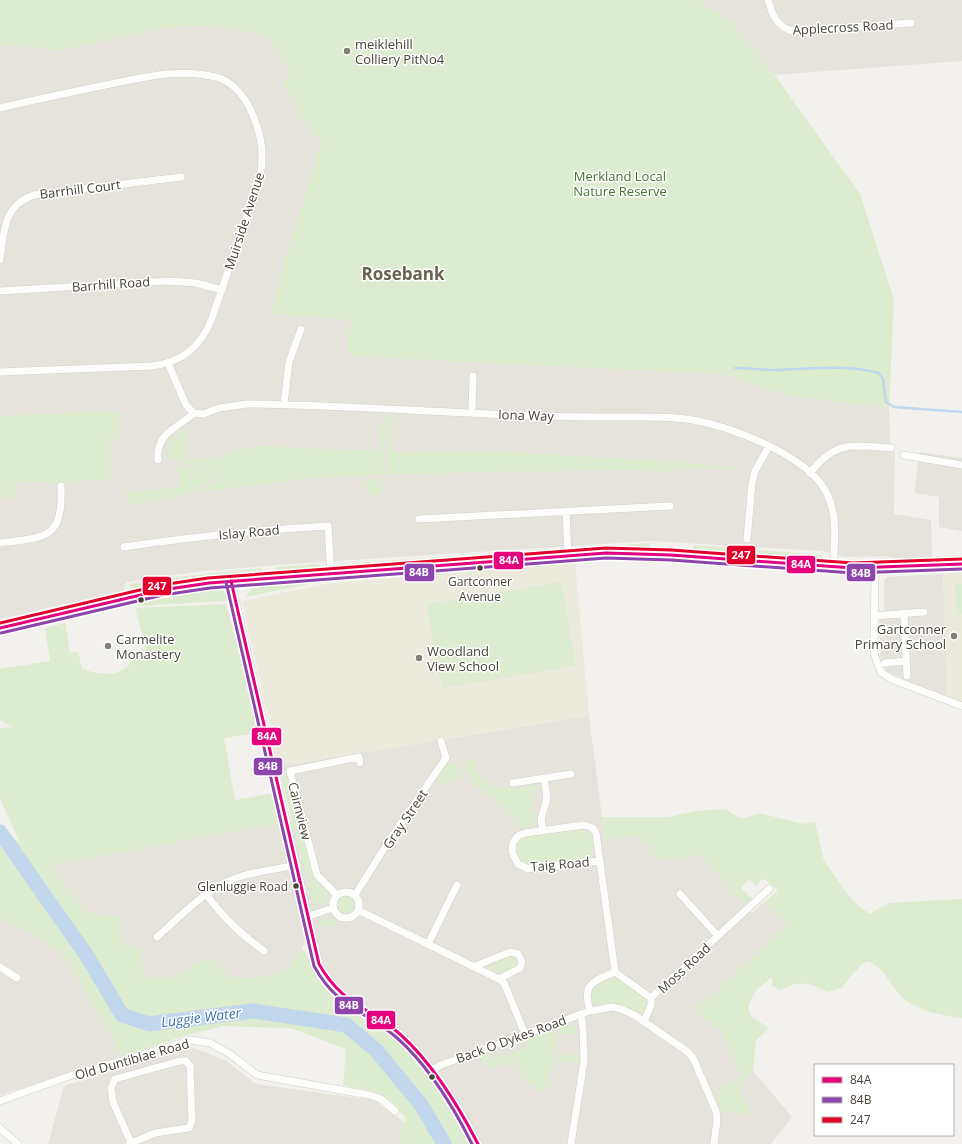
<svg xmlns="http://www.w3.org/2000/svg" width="962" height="1144" viewBox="0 0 962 1144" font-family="'Open Sans',sans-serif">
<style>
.residential{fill:#e5e3db}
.education{fill:#ece9dd}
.green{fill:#ddebcf}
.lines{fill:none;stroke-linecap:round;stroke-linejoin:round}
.stream{stroke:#c0d7ed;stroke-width:2.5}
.river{stroke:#c0d7ed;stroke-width:15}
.minor-casing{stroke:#d0cfca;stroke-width:8}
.secondary-casing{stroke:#d0cec4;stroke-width:12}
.minor{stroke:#fdfdfc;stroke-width:7}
.secondary{stroke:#f6f5f0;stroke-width:10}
.bus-1-casing{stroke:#fff;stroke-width:6}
.bus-2-casing{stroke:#fff;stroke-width:6}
.bus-3-casing{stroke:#fff;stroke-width:6}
.bus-1{stroke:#e5007d;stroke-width:3}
.bus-2{stroke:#8e44ad;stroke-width:3}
.bus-3{stroke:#e4002b;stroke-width:3}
.poi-dot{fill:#848078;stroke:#fff;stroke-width:1.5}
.bus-dot{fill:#484339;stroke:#fff;stroke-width:1.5}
.labels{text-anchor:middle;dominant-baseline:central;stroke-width:3;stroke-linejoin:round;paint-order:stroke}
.bus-label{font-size:12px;fill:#484339;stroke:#fff}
.street-label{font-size:13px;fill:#484339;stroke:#fff}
.poi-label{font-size:13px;fill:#484339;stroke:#fff;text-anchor:start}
.park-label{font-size:13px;fill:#44772f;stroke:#fff}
.water-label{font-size:14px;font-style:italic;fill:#3871ae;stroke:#fff}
.district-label{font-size:17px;font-weight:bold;fill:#6a6251;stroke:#fff}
.line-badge{stroke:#fff;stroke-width:1.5}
.badge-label{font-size:11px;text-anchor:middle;font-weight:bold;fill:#fff}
</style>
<rect width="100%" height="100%" fill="#f2f1ed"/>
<!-- residential -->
<path class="residential" d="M698,0H962V61L774,75L728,19Z
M210,26L262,34L276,50L290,71L302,117L321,143L283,268L272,312L351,321L348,354L383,358L722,374L793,397L889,407L890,442L895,454L894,514L931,520L932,557L892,559L889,556L846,557L821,551L651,541L319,562L203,571L127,582L122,591L0,619V45L63,50L167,27Z
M920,452L962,458V531L939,527V497L914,493Z
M943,574L948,699L887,672L881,661L880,649V615L884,610V581L887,577Z
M589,716L605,840L641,835L653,843L654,860L701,855L752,913L764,902L788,925L695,1010L721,1031L743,1080L753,1071L792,1117L771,1144H478L452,1096L412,1047L361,1006L293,1004L296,983L327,979L314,940L306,941L289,968L259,978L230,977L201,960L178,977H143L141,948L123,946L120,918L85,912L49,864L292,821L279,766Z
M0,919L43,939L66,959L123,1056L0,1095Z
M191,1047L225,1060L256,1084L373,1100L404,1122L398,1136L401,1144H48L64,1086Z"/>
<!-- education -->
<path class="education" d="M575,563L589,716L279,766L242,601L332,583Z
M962,572V704L948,699L943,574Z"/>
<!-- green -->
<path class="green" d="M0,0H698L728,19L779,81L860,194L894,300L889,407L793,397L722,374L383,358L347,354L351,321L272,313L283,268L321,143L302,117L284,82L290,71L276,50L262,34L210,26L167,27L63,50L0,45Z
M118,411V438L110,439V480L77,481L58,485L45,482L15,483L16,496L0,498V416Z
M391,414L395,415L392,453L483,451L650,460L750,469L684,468L668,472L625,470L386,474Z
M383,415H388L382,474L292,480L196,493L216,482L218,476L216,474L170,458L168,442L175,435L186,429V459L215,458L234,451L258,446L379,451Z
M177,464L214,474L215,478L187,494L131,506L123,493L181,487Z
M365 487a9 9 0 1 1 18 0a9 9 0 1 1-18 0Z
M650,543V547L581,550V548Z
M694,545L822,555L821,560L704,553L691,550Z
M553,549V552L344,568L339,567L342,564Z
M319,564L322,567L317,569L276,572L275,567Z
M262,568L263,574L203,578L142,589V587L130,589V584L187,576Z
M328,578L329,580L246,597L251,589L260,585Z
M562,582L576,666L442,688L426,604Z
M955,584H962V615H957Z
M213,587L222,589L229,596L224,601L139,606L138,603L147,602L146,599Z
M226,604L250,693L257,733L224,738L235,800L274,793L281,823L50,865L85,912L120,918L123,946L141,948L143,977H178L201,960L214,958L230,977L259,978L289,968L302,948L338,1006L364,1018L400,1043L438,1090L469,1144H401L398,1137L406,1117L388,1101L372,1091L343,1085L346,1049L291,1028L223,1026L184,1036L123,1056L66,959L43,939L0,919V832L20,842L0,799V728L13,727L0,720V669L50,661L45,628L65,623L70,653L78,652L82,669C97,674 117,678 130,664L133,653L146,648L135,608Z
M461,759H474L476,771L495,789L510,787L511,789C519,788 535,782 540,789H534V799L529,812L536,814L533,826L522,828L497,801L473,784Z
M453,762L465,776L440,785L437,777L447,763Z
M281,776L288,778L314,876L308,883Z
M726,809C739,820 744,820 759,813L803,824L815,822L824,861L852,900L869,914L889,903L962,899V1018C944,1016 917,1011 903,998C889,985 886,968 867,961L861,965L841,988L827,992C810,982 798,980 781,990L772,986V977C760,986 752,993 748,1008L752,1017L769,1028L756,1040L753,1071L737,1086L752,1114L722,1111L716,1094L741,1075L721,1031L695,1010L788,925L764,902L778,891L766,880L762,879L756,886L749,879L741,888L753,900L745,905L701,855L654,860L653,843L643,844L641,836L604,840L602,817H668L698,811Z
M580,829C595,833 599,850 585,858L533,866L524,864L517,858C513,849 516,841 524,837Z
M315,879L327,891V900L322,905H316L312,900L308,886Z
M337 904a9 9 0 1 1 18 0a9 9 0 1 1-18 0Z
M330,917L335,919L336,925L318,928L322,919Z
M510,955L516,957L518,961L516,966L501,973L495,972L492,969L493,963Z
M615,977L644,999L647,1007L644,1011C633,1014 621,1005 610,1004C603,1004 598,1006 592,1001C585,987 603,979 615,977Z
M568,1025L576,1027L577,1034H558L557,1029Z
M551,1030L555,1033V1055L544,1092C525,1085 518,1071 511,1053L527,1047L524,1040Z
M488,1051L491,1059L508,1053L512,1063L490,1068L488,1064L483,1065L479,1054Z
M558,1055H578V1063L557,1062Z"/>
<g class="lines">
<!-- stream -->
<path class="stream" d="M735,368C748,368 761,370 775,370C809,369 845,364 879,373L883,379L886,402L894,407L962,412"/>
<!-- river -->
<path class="river" d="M0,832L87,956L122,1015L149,1024L253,1011L346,1025L376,1050L422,1106L444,1144"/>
<!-- minor casing -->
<g class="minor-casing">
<path id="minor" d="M768,0C772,14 777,28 793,31L911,23
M0,108C34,100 67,93 101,86C138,79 181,66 219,78C236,84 248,101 254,118C262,137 264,157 260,177L212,318C201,347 182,363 151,366L0,372
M0,260C4,232 3,205 34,195L181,177
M0,291L167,281L196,283L222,290
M168,363L186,405L194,413
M284,404L289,362L301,329
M472,412L473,376
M904,455L962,465
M158,460C156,432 177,429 194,413L203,414L219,408L247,404C345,405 442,413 539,416C569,417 598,417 628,417C649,417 671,416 693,420C732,427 796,452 821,484C839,508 835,539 833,567
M810,473C837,439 853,446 891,448
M566,511L568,556
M419,519L670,506
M747,539L752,483L755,471L769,446
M0,543C46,537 63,540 61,486
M124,547C192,537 259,530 328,526L331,574
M875,568L874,654L881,672L891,679L962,706
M231,581L319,964C325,975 331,985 340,993C358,1009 382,1018 401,1035C434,1066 458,1104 478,1144
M904,613L907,676
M874,616L924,612
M885,663L906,661
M513,783L571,774
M543,831L541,819L547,798L544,778
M600,861L528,869L518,864L512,852L513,842L519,835L525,833L584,825L593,828L596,833L615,972L651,998
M333 905a13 13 0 1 1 26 0a13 13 0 1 1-26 0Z
M206,894C224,919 240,933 264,951
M680,894L718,936
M337,895L317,875L290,771L359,757L360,763
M355,895L392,836L446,758L441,741
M358,910L499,979L504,983L525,1034
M309,916L333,908
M157,937C182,915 207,887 239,877C258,871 278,869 297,865
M428,944L457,885
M0,967L17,978
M473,967L510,952L518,954L522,962L520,968L499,979
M590,1011C582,983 592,982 615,972
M644,1022L651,1005V998L656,993L769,889
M433,1070L441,1065L590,1011L612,1007L621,1009L636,1016L688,1052L693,1058L716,1111L717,1120L714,1144
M0,1101L69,1076L191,1040L210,1043L230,1054L257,1075L369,1095L381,1099L395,1111
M0,1128L18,1144
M129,1144L155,1133L189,1128L192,1121L190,1066L186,1061H180L115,1079L111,1088L113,1102L131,1143
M571,1144L584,1061L583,1029L581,1014"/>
</g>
<!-- secondary casing -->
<g class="secondary-casing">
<path id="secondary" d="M0,628L162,590L209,583L606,553L671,555L853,568L962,564"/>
</g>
<!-- minor -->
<use href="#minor" class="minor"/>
<!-- secondary -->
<use href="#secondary" class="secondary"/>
<!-- bus-1 casing -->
<g class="bus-1-casing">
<path id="bus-1" d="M231,581L319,964C342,1005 369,1007 401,1035C434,1065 458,1105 478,1144
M0,628L162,590L209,583L606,553L671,555L853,568L962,564"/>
</g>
<!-- bus-2 casing -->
<g class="bus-2-casing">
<path id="bus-2" d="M226,582L314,966C337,1008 364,1010 396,1037C429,1066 453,1106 472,1144
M1,633L163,595L210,588L606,558L671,560L853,573L962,569"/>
</g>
<!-- bus-3 casing -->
<g class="bus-3-casing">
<path id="bus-3" d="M0,623L161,585L208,578L606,548L671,550L853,563L962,559"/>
</g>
<!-- bus-1 -->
<use href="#bus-1" class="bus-1"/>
<!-- bus-2 -->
<use href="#bus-2" class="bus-2"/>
<!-- bus-3 -->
<use href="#bus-3" class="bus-3"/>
</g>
<!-- markers -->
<g class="poi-dot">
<circle cx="347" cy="51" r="4"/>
<circle cx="954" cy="636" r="4"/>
<circle cx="108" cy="646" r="4"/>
<circle cx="419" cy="658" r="4"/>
</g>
<g class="bus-dot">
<circle cx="480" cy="568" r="3.5"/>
<circle cx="141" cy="600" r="3.5"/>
<circle cx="296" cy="886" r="3.5"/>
<circle cx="432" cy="1077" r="3.5"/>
</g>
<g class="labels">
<!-- bus labels -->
<g class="bus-label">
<text x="480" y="581">Gartconner<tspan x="480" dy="15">Avenue</tspan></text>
<text x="288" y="886" text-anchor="end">Glenluggie Road</text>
</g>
<!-- street labels -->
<g class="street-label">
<text transform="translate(843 27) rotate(-3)">Applecross Road</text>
<text transform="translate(80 189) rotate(-7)">Barrhill Court</text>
<text transform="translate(244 221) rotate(-72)">Muirside Avenue</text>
<text transform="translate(111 284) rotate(-4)">Barrhill Road</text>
<text transform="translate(526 415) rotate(2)">Iona Way</text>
<text transform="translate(249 532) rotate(-5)">Islay Road</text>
<text transform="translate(300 811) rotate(76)">Cairnview</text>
<text transform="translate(405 819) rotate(-56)">Gray Street</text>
<text transform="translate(560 864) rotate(-5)">Taig Road</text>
<text transform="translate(684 968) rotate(-43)">Moss Road</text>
<text transform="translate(511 1039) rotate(-20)">Back O Dykes Road</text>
<text transform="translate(132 1059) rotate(-16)">Old Duntiblae Road</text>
</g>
<!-- poi labels -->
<g class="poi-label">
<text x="355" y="44">meiklehill<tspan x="355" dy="15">Colliery PitNo4</tspan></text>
<text x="946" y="629" text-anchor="end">Gartconner<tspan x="946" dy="15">Primary School</tspan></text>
<text x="116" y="639">Carmelite<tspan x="116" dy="15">Monastery</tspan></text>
<text x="427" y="651">Woodland<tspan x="427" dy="15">View School</tspan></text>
</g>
<!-- park labels -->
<g class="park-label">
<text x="620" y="176">Merkland Local<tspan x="620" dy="15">Nature Reserve</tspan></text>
</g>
<!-- water labels -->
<g class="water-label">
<text transform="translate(201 1017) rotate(-7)">Luggie Water</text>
</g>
<!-- district labels -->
<g class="district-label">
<text x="403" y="273">Rosebank</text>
</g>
</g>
<g class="line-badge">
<rect x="726" y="545" width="30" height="20" rx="4" fill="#e4002b"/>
<rect x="493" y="551" width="31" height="19" rx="4" fill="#e5007d"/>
<rect x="786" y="555" width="30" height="19" rx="4" fill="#e5007d"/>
<rect x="404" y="563" width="31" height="19" rx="4" fill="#8e44ad"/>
<rect x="846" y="563" width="30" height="19" rx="4" fill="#8e44ad"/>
<rect x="142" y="576" width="30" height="20" rx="4" fill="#e4002b"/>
<rect x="251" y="727" width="31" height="19" rx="4" fill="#e5007d"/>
<rect x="253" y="757" width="30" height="19" rx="4" fill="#8e44ad"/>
<rect x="334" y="996" width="30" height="19" rx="4" fill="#8e44ad"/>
<rect x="366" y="1010" width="30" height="20" rx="4" fill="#e5007d"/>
</g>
<g class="badge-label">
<text x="741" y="559">247</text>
<text x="509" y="564">84A</text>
<text x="801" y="568">84A</text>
<text x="419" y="576">84B</text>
<text x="861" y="577">84B</text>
<text x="157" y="590">247</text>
<text x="267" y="740">84A</text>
<text x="268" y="770">84B</text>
<text x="349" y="1009">84B</text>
<text x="381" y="1024">84A</text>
</g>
<!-- legend -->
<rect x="814" y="1064" width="140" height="72" fill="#ffffff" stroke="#b6b4b0"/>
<rect x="822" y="1077" width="20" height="6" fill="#e5007d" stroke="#b6b4b0"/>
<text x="850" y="1084" font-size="12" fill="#484339">84A</text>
<rect x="822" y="1097" width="20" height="6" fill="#8e44ad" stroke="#b6b4b0"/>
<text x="850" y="1104" font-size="12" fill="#484339">84B</text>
<rect x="822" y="1117" width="20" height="6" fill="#e4002b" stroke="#b6b4b0"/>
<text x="850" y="1124" font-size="12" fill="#484339">247</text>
</svg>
